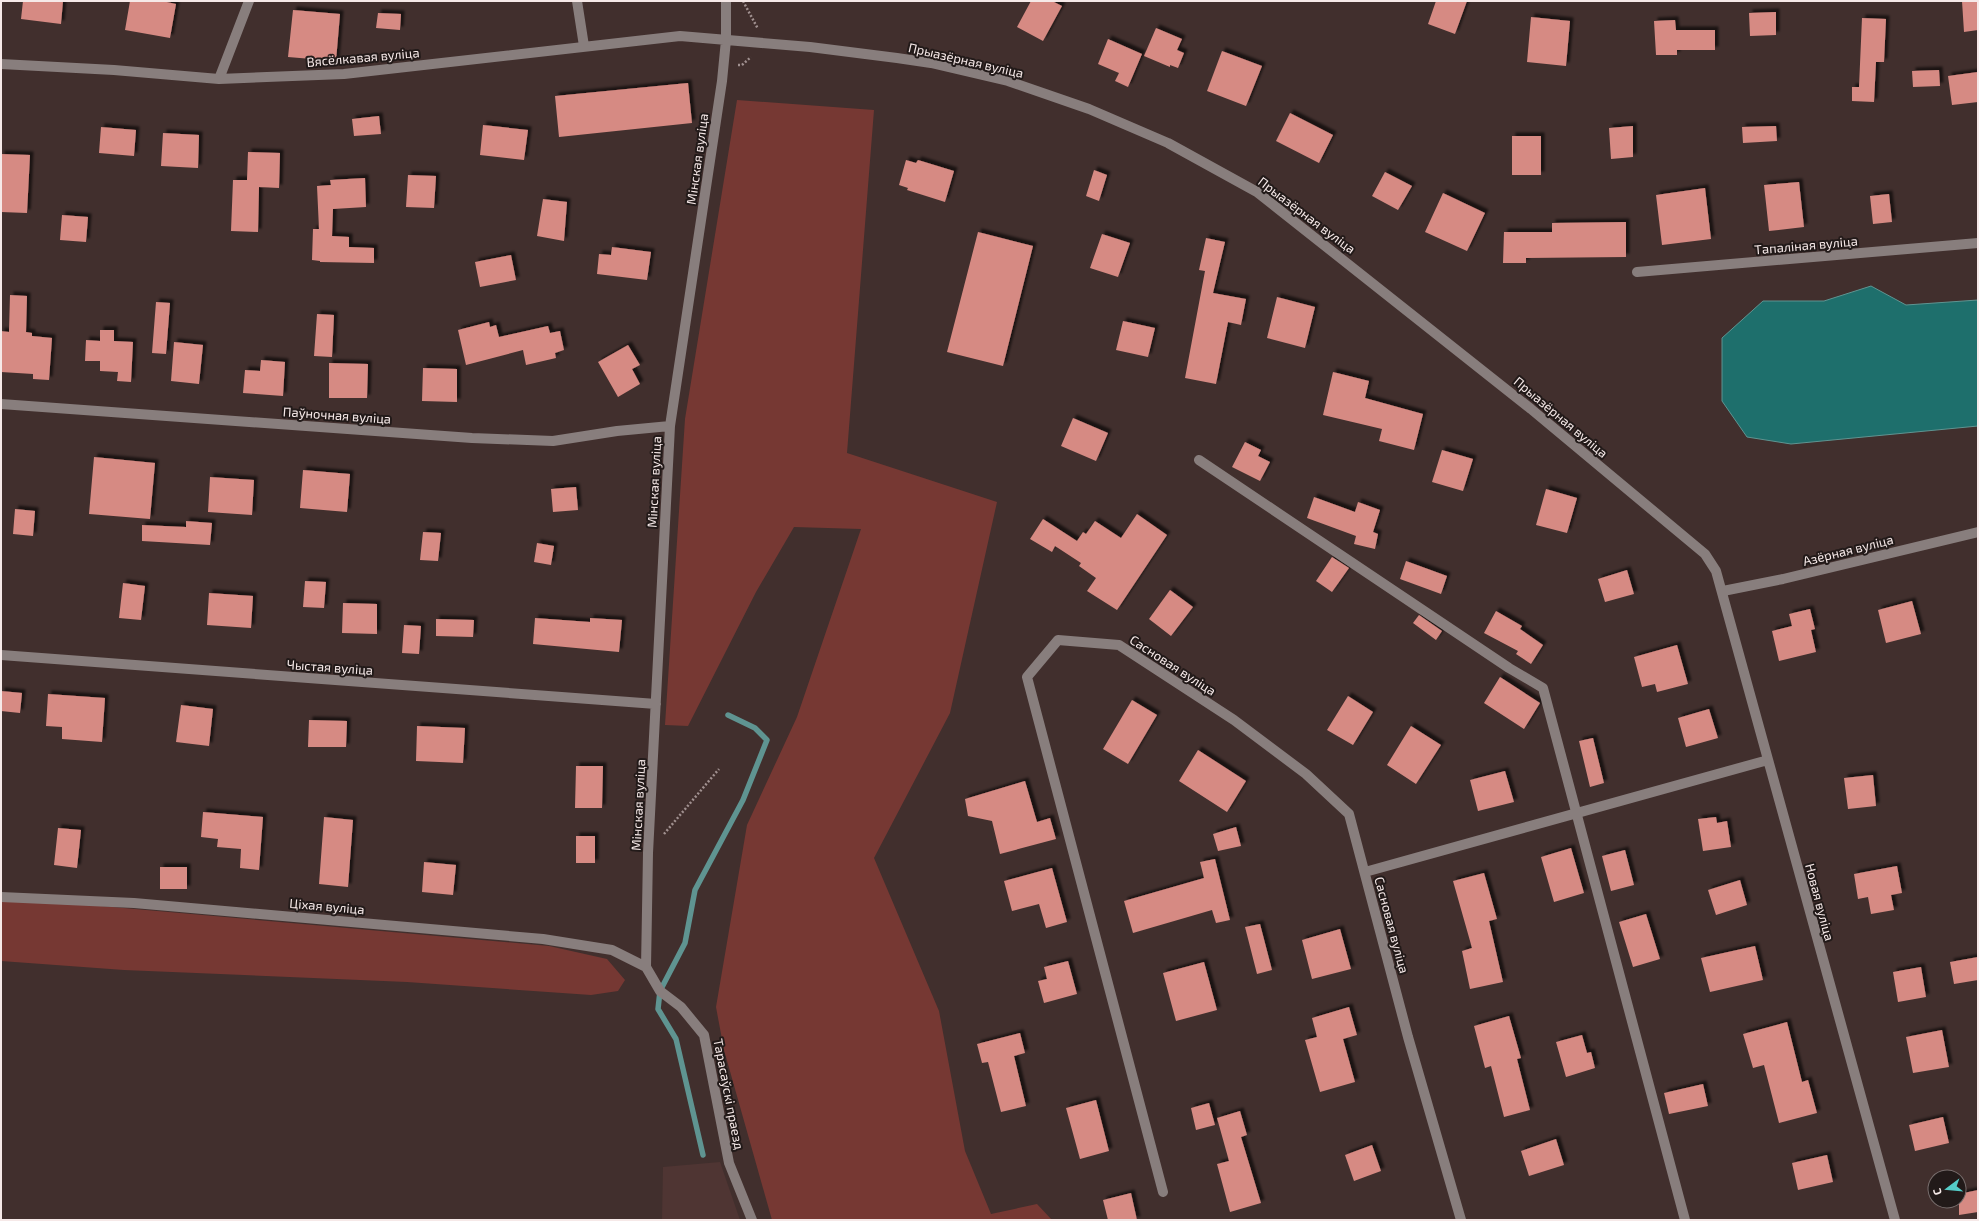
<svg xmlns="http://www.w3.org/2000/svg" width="1979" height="1221" viewBox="0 0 1979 1221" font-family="'Exo 2',sans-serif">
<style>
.built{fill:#4f3533}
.green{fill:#763833}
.water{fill:#1e6f6c;stroke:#5f9491}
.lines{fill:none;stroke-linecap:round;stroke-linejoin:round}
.stream{stroke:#5f9491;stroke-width:5.5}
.building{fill:#d68a83;filter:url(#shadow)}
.path{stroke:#a19190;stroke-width:2.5;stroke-dasharray:2 2;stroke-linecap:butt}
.minor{stroke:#887e7d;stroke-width:10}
.labels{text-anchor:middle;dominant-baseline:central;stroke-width:4;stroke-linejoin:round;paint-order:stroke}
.street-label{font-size:13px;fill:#f6e9e8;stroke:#221a19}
</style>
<defs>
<filter id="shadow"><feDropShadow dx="3.5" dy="-3.5" stdDeviation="1" flood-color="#0009"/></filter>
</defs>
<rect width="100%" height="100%" fill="#412f2d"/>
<!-- built -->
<path class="built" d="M720,1162L740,1220H662L663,1167Z"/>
<!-- green -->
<path class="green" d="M737,100L874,110L847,453L997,502L950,713L874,858L939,1011L965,1151L991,1214L1037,1204L1052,1220H772L724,1050L716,1007L747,825L797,717L861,529L794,527L756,592L688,726L665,725L685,419Z
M1,899H22L549,946L607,959L625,980L618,991L591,995L407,982L124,970L1,961Z"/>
<!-- water -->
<path class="water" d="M1871,286L1906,305L1978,300V426L1791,444L1747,437L1722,401V338L1763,301H1824Z"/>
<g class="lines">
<!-- stream -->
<path class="stream" d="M703,1155L676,1039L658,1009L660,991L685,943L695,890L743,800L767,740L755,728L728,715"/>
</g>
<!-- building -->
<path class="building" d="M23,1H63L61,24L21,19Z
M130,1H162L176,4L170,38L125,30Z
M1031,1H1052L1062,6L1043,41L1017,27Z
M1436,1H1467L1455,34L1428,24Z
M1962,1H1978V30L1964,32Z
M293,10L340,14L336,61L288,57Z
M1776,12V35L1750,36L1749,13Z
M378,13L401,14L400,30L376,28Z
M1531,17L1570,21L1566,66L1527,62Z
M1862,18L1886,19L1884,62H1876L1874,102L1852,101V87H1859Z
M1675,20L1676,30H1715V50H1677V55H1656L1654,21Z
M1156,28L1182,39L1177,50L1184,53L1178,68L1170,65V67L1144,56Z
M1108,39L1142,54L1128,87L1115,81L1119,73L1098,64Z
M1222,51L1262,66L1246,106L1207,91Z
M1939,70L1940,86L1913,87L1912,71Z
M1978,72V102L1952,105L1948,76Z
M688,83L692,123L559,137L555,96Z
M1290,113L1333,135L1319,163L1276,141Z
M379,116L381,134L354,136L352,119Z
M483,125L528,130L524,160L480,155Z
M1633,126V157L1611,159L1609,128Z
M1776,126L1777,141L1743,143L1742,127Z
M101,127L136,130L134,156L99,153Z
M163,133L199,135L198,168L161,166Z
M1512,136H1541V175H1512Z
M248,152L280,153L279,188L259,187L258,232L231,231L233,180H247Z
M1,154L30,155L27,213L1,212Z
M906,160L916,163L918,160L954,171L945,202L907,190L908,188L899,185Z
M1094,170L1107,175L1099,201L1086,196Z
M1385,172L1412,186L1398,210L1372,196Z
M408,175L436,176L434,208L406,207Z
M365,178L366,207L333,209L332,236L349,237V247L374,248V263L320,262V261L312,260L313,229H319L317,186L331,185L330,180Z
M1799,182L1804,227L1769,231L1764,185Z
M1705,188L1711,239L1662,245L1656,195Z
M1443,193L1485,213L1467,251L1425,232Z
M1889,194L1892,222L1873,224L1870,196Z
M543,199L567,202L564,241L537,236Z
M62,215L88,217L86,242L60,240Z
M1626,222V257L1526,258V263H1503L1504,232H1552V223Z
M978,232L1033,246L1003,366L947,352Z
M1102,234L1130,243L1118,277L1090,268Z
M1206,238L1225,242L1213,293L1246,299L1241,325L1228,322L1216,384L1185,378L1205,271L1199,270Z
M612,247L651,252L647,280L597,274L599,254L611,255Z
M511,255L516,280L480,287L475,262Z
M10,295L27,296L26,332L32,333V336L52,338L49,380L33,379V374L1,372V331L9,332Z
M1277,297L1315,307L1305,348L1267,338Z
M156,302L170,303L166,354L152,353Z
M317,314L334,315L332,357L314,356Z
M1123,321L1155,328L1148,357L1116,350Z
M489,322L490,327L496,325L499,337L548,326L550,333L560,331L564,350L555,353L556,358L526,365L523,350L466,365L458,330Z
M100,330H114V341L133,342L131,382L117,381L118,372L100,371V361H85L86,340L100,341Z
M174,342L203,345L199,384L171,381Z
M628,345L640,365L632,369L640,384L618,397L598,362Z
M261,360L285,362L283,396L243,393L245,370L260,371Z
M329,363L368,364L367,398H329Z
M423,368L457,369V402L422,401Z
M1333,372L1369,381L1365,398L1423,414L1414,450L1379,441L1382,429L1323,415Z
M1073,418L1108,433L1096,461L1061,446Z
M1245,442L1261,450L1258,456L1270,462L1260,481L1232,467Z
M1442,450L1473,459L1463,491L1432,482Z
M94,457L155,463L150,519L89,514Z
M303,470L350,474L347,512L300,508Z
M210,477L254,480L252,515L208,512Z
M576,487L578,510L553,512L551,489Z
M1546,489L1577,498L1567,533L1536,525Z
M1314,497L1355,512L1358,502L1380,510L1373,532L1378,534L1375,549L1354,544L1356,536L1307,518Z
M15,509L35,511L33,536L13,534Z
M1137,514L1167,535L1117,610L1087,591L1096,578L1079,566L1081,563L1055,546L1052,552L1030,539L1043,519L1077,541L1083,532L1086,534L1095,521L1121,538Z
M186,521L212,523L210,545L142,541V525L186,527Z
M423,532L441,533L438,561L420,560Z
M537,543L554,546L551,565L534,562Z
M1332,557L1349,568L1332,592L1316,581Z
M1406,561L1447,576L1441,594L1400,579Z
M1627,570L1634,594L1605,602L1598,579Z
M305,581L326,582L324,608L303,607Z
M123,583L145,586L141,620L119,618Z
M1170,590L1193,607L1171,636L1149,619Z
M209,593L253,596L251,628L207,625Z
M1912,601L1921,634L1886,643L1878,610Z
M343,603L377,604V634L342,633Z
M1810,609L1815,629L1811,630L1816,652L1779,661L1772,631L1792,626L1789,614Z
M1496,611L1522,626L1520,629L1543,645L1531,664L1516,654L1518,651L1484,633Z
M1419,615L1442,631L1436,640L1413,623Z
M535,618L590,622V618L622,620L619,652L533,644Z
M436,619L474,620L473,637L436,636Z
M404,625L421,626L419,654L402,653Z
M1677,645L1688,684L1657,692L1655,684L1642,687L1634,657Z
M1500,677L1540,703L1524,729L1484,703Z
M1,691L22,693L20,713L1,711Z
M48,694L105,698L102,742L62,739V727L46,726Z
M1348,696L1373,712L1353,745L1327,730Z
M1132,700L1157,715L1128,764L1103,749Z
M181,705L213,709L209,746L176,742Z
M1709,709L1718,738L1686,747L1678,718Z
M309,720L347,721L346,747H308Z
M417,726L465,728L463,763L416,761Z
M1411,726L1441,745L1416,784L1387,765Z
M1593,738L1604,783L1590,787L1579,741Z
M1198,750L1246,781L1227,812L1179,781Z
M576,766H603L602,808H575Z
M1505,771L1514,802L1478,811L1470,780Z
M1873,775L1876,806L1848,809L1844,778Z
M1025,781L1037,822L1050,818L1056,839L1000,854L992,821L968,816L965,799Z
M203,812L263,817L259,870L240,868L241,849L217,847L218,839L201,837Z
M324,817L353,820L348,887L319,884Z
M1716,817L1717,823L1727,821L1731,847L1703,851L1698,819Z
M1236,827L1241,846L1218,851L1213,834Z
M58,828L81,830L77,868L54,865Z
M576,836H595V863H576Z
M1571,848L1584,893L1554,902L1541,857Z
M1625,850L1634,885L1611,891L1602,856Z
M1215,859L1230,920L1216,923L1212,910L1133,933L1124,901L1204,878L1200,862Z
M424,862L456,865L453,895L422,892Z
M1897,866L1902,893L1891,895L1894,910L1871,914L1868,897L1858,899L1854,874Z
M160,867H187V889H160Z
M1052,868L1067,922L1046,928L1039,904L1012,911L1004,881Z
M1484,873L1497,919L1489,921L1503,982L1470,989L1462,951L1472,948L1453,881Z
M1740,880L1747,905L1716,915L1708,890Z
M1646,914L1660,959L1633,967L1619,922Z
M1260,924L1272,970L1257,974L1245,927Z
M1340,929L1351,969L1312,979L1302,940Z
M1755,946L1763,980L1710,992L1701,958Z
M1978,957V980L1954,984L1950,962Z
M1068,961L1077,994L1044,1003L1038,981L1047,979L1044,967Z
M1204,962L1217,1010L1176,1021L1163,973Z
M1921,967L1926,997L1898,1002L1893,972Z
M1349,1007L1357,1035L1343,1039L1355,1082L1320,1092L1305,1040L1317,1037L1312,1018Z
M1509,1016L1521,1058L1517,1059L1530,1110L1504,1117L1491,1066L1485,1068L1474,1026Z
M1787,1022L1802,1082L1808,1080L1817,1113L1779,1123L1764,1065L1753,1068L1743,1034Z
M1942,1030L1949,1067L1913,1073L1906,1037Z
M1020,1033L1025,1053L1014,1056L1026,1106L1001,1112L988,1062L982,1063L977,1044Z
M1582,1035L1587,1053L1591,1052L1595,1068L1566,1077L1556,1042Z
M1703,1084L1708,1106L1669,1114L1664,1093Z
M1096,1100L1109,1151L1080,1159L1066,1108Z
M1209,1103L1215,1125L1196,1130L1191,1108Z
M1240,1111L1247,1135L1241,1137L1261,1203L1230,1212L1217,1164L1229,1161L1217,1118Z
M1943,1117L1949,1143L1915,1151L1909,1125Z
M1556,1139L1564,1165L1529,1176L1521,1151Z
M1372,1145L1381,1171L1354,1181L1345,1155Z
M1827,1155L1833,1182L1798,1190L1792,1163Z
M1978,1190V1212L1959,1215V1194Z
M1131,1193L1137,1220H1108L1103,1200Z"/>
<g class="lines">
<!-- path -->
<path class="path" d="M743,1L758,29
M738,65H742L751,57
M664,834L719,769"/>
<!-- minor -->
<path class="minor" d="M577,1L584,46
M1,64L114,70L219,79L344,74L680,36L810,47L897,58L931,63L1008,81L1089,109L1168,143L1257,192L1531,409L1705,554L1716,571L1895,1220
M219,79L249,1
M1637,272L1978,243
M1,404L472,438L553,441L617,431L670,426
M1199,460L1509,668L1543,688L1685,1220
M1723,591L1783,579L1978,532
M1,655L656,704
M1365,872L1768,760
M1,897L134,903L543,939L612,950L646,967
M646,967L648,853L670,426L722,81L726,40V1
M646,967L660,991L681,1007L704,1035L729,1163L752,1220
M1163,1192L1027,677L1058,640L1119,645L1234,720L1306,774L1349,814L1408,1037L1461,1220"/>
</g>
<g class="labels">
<!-- street labels -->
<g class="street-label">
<text transform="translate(363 57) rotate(-5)">Вясёлкавая вуліца</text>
<text transform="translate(966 60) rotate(13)">Прыазёрная вуліца</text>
<text transform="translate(697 159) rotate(-82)">Мінская вуліца</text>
<text transform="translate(1307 215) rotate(37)">Прыазёрная вуліца</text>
<text transform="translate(1806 245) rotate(-5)">Тапаліная вуліца</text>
<text transform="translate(337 415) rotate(4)">Паўночная вуліца</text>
<text transform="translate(1561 417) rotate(40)">Прыазёрная вуліца</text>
<text transform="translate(654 482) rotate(-87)">Мінская вуліца</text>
<text transform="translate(1848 550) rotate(-14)">Азёрная вуліца</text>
<text transform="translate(1173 665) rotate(33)">Сасновая вуліца</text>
<text transform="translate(330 667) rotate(4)">Чыстая вуліца</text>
<text transform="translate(638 805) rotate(-87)">Мінская вуліца</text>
<text transform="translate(1820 902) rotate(75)">Новая вуліца</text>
<text transform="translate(327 906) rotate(5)">Ціхая вуліца</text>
<text transform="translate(1392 925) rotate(75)">Сасновая вуліца</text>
<text transform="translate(729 1094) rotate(79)">Тарасаўскі праезд</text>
</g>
</g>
<!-- border -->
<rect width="1979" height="1221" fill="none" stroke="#f6e9e8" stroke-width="4"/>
<!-- north arrow -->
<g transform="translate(1947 1189) rotate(254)"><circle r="19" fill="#221a19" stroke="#776d6c"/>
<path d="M0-3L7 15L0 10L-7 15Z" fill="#54cdc8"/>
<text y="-6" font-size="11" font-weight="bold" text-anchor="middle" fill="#f6e9e8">С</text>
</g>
</svg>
